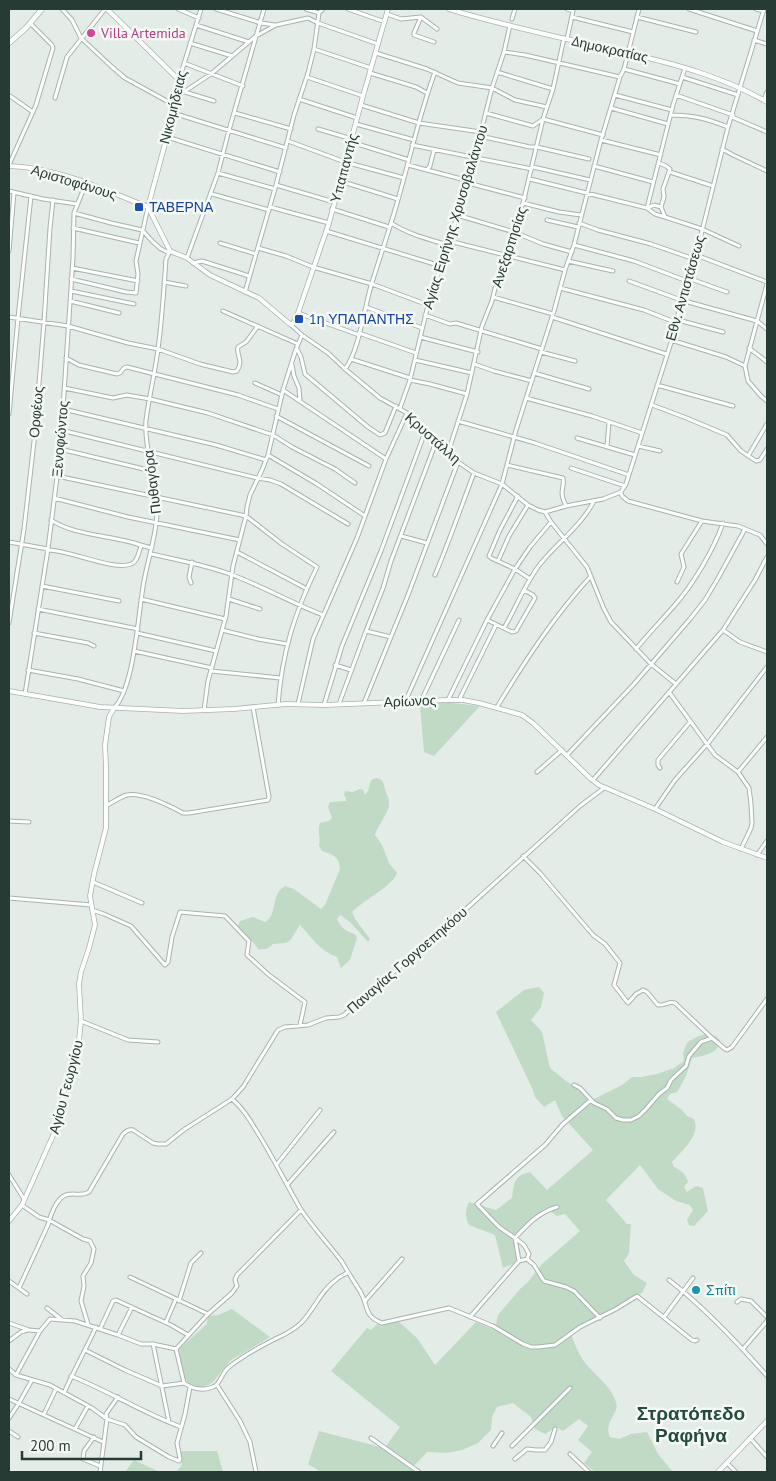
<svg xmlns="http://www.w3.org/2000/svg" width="776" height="1481" viewBox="0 0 776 1481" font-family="'PT Sans',sans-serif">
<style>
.green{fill:#c0dac5}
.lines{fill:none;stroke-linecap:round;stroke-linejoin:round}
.minor-casing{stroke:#a7b3ae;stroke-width:5}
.tertiary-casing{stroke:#a7b3ae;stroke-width:5.5}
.secondary-casing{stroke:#a4b6af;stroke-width:6}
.minor{stroke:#fff;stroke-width:3}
.tertiary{stroke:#fff;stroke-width:4}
.secondary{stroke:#fff;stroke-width:4.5}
.hotel-dot{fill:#d1479c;stroke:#f4f9f6;stroke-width:2}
.transit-dot{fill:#1a4fb4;stroke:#f4f9f6;stroke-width:2}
.culture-dot{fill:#0f9aa8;stroke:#f4f9f6;stroke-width:2}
.labels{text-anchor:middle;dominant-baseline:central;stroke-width:5;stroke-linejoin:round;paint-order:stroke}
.hotel-label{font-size:14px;fill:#b23c85;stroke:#f4f9f6;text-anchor:start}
.street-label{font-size:14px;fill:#263b34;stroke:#f4f9f6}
.transit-label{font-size:14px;fill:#164399;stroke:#f4f9f6;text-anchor:start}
.culture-label{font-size:14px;fill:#0d838f;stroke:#f4f9f6;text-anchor:start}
.district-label{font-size:19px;font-weight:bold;fill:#244b3f;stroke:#f4f9f6}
</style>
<rect width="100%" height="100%" fill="#e4ece8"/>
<!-- green -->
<path class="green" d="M439,703H452L480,706L434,756L424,752L420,706Z
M376,778C383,779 383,782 385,789C386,793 388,797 389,801C391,812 378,824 375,835L382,845L389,863L397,873C393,886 362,901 352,912L355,919L370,939L368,942L350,922L340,915L337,919C341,928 345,931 355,934L357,938L350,960L341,968L337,957C321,952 311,937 300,925C288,942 294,943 273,944C268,949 264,950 258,949C253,940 244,935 238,926L240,921L253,917L265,922C278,916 270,894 285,886L294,889L321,909L325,905L340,869C340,857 332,854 322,851L319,846C321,838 317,831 320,823L329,821L332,818L328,807L330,802L346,801V798L344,795L345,791L353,792L360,789L363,790L365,795L368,791L371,780Z
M539,987L544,993L541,1007L531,1020L542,1032L550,1068L566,1081L579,1089L588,1099H594L622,1085L632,1077H642L657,1074L674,1068L684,1061L683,1053L687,1043C697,1036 710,1029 720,1040C719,1054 703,1056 692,1058L686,1076L677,1092L670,1094L667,1099L682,1110L687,1116L694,1119C701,1136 682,1150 672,1162L674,1167C681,1170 686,1174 688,1182L684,1187L687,1192L696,1186L703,1188L708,1211L694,1226L689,1225L687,1220L693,1210L690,1205L676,1201L658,1189L640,1165L606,1200L627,1224H631L629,1253L624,1261L634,1275L647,1283L642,1293L570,1332C574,1341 577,1351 583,1360C593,1374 611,1385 616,1402C620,1414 603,1421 610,1437L619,1439L631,1434L647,1432L658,1454L673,1472H595L584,1463L592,1452L578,1440L588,1426L579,1419L563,1431L556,1427L545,1434L535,1429L531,1417L513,1403L497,1407L492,1417L491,1430L478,1443L462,1450L446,1453L427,1452L414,1466L386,1446L400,1427L331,1371L367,1328L371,1330L378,1323L387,1324L398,1321L417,1338L435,1365L476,1322L495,1330L498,1315L520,1289L528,1282L542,1264L580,1231L565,1214L557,1216L545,1208L515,1235L521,1254L513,1264L503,1268L495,1235L469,1225C465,1216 465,1210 469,1202L496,1210L512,1198C514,1184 514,1175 530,1172L547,1190L593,1150L562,1116L555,1100L544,1107L535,1097L532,1088L496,1012L524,990Z
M232,1309L270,1337L231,1360L213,1382C208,1386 203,1387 197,1387C181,1385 181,1362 179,1349L207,1324L208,1316L218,1315Z
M319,1431L384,1448L415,1472H321L308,1464Z
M178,1451H217L223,1472H176L182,1465Z
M134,1460L160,1472H125Z"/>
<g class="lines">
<!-- minor casing -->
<g class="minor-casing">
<path id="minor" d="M62,9L72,20L81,38L112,67L125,78L174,105
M178,9L199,18
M216,9L261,23L275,25
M306,9L319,13
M348,9L385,22
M567,9L573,11L567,39
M689,9L757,31
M756,9L764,11
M387,14L401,19L421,17L437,29
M421,17L414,33V35L434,42
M572,17L633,32
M637,17L696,32
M512,19L515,9
M196,25L249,42
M754,40L767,44
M190,43L232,56
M314,49L371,68
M504,52L525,55L620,77
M376,53L427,69L458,83L492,88L515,100L547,107
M184,63L243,86
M624,69L680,84
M497,72L553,89
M370,73L416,87L427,93
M307,77L363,96
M682,77L738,95
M179,80L201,9
M185,92L214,101
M615,95L672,110
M676,95L733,115
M10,96L33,112
M176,97L211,74L256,36L276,25L308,18L318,23L378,44
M55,98L67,57L105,9
M299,99L357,118
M764,100L767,92
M361,105L419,123L481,132
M611,108L668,124
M173,113L286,148
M235,113L291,129
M486,113L533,126L543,119L603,135
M671,115C693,115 708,119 728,127
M732,117L767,132
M356,124L414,140
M318,129L352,139
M480,136L530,147H537L589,159
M167,137L280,172
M601,140L661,155
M288,141L345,162L404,178
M351,142L409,160
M412,145L532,169
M722,149L733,155L767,171
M659,163L666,166L670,169L663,189L664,197L661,207
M9,165L36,105L53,48L52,45L30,23
M408,165L469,181
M594,166L653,182
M533,167L590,180
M427,170L430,166L434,150
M670,172L713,186
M218,173L275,189
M530,179L647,208L654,205L661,207
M340,181L398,199
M468,183L525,198
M276,185L334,202
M9,191L43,199L77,204
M212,194L269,210
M523,203L559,212L581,215
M270,207L329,223
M661,207L665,217L702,229L739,246
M332,209L389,227
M74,213L111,223L142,230L153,242L161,249L169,253
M457,215L514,232L543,244L572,252
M665,217L655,214L647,208L673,105L685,68
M547,220L578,227
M391,223C408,234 428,239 448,245
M579,223L598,230L651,244L694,259
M73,228L139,243
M326,231L441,266
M449,241L565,270
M220,243L256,254
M574,245L634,261L687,281
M258,248L286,256L313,267L372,284L428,305
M9,251L14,193
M696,255L767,282
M187,258L218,173L229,130L264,9
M568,261L613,271
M193,263L202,261L249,276
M72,268L138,281
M688,278L727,292
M71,279L126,292L136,293L138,274L136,261L148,207
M629,281L681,300L757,321L767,329
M164,282L186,286
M767,284L745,366L748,381L761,396L767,401
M560,288L644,310L677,323
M71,291L134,304
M245,292L276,185L294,115L308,73L314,49L319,13L323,9
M493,297L553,314
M70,301L119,313
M366,307L422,328
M223,311L298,344
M298,313L359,335
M425,315L450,324L456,323L542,349
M9,317L68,326L128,343L158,349L200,364L233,372L237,371C244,360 236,356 238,347L246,342L258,326
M552,317L666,354
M678,320L723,332
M291,325L302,335L328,353L345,369L380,398L407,413L458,462L474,473L502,484L528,505L538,510L545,512L566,506L603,499L621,492L626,484L675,330L681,300L696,255L728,127L764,9
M359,333L416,353
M420,337L478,352
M671,340L726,357L745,366
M749,348L767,362
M297,349L301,357L305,374L368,427L380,435L385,433L396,406
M541,352L575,361
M66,358L79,365L117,374L120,373L124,368L127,367L238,395L278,409
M351,359L410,378
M415,360L472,373
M474,364L494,371L532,381
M292,365L294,376L299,388L300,401
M345,369C359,351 364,309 371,286C380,256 391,226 399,196C411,154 420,112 435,72
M534,373L589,389
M410,380L430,384L467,394
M255,383L282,395
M657,385L733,406
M64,388L113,398L127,395L150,399L208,413L273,435L292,447L335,469L355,483
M283,390L386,459
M526,398L592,416L642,433
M652,405L684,417L727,435L741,451L756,461L760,460L767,449
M400,408L410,380L428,305L468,183L492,88L504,52L510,25
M63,409L216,445L266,460
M9,414L18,318L31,196
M276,416L369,466
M458,421L535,443L629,475
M61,430L257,478L270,480L281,484L348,524
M577,438L635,455
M638,446L660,451
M607,447L609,422
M60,449L152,471
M448,453L467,394L482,326L492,301L497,280L503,271L508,245L523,203L543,119L553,89L564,38
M268,455L317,484L365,516
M748,456L767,424
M507,465L563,478C565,489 558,490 566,506
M571,468L625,486
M57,476L246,516L282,544L317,567C294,614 282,653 278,705
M621,492L622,496L628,501L702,521L738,526L760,535L767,544
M518,496L500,530L489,556L491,558L515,569L530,579
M54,498L128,517L240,540
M545,512L551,522L587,567L604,609L611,622L651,664L676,684
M51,520C72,534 103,535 126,541C135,543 143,546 152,548
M401,536L427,543
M9,542L48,549
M47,550C68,549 117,573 133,563C138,560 139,551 141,546
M237,552L307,589
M151,554C178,560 205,565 230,574C262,586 292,603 323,615
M498,561L509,536L528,505
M435,575C449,542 461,507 474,473
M677,582L684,567L681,554L702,521
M191,583L189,577L192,562
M42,586L119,601
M141,599L225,619
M229,599L260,609
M38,609L138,629
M487,620L512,632L516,631L535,598L533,595L524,590
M9,623L24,529L35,433L44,322L50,228L53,200
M504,628C517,606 525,583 541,563C558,542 582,525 594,501
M222,630L258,639L287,644
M723,630L740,642L767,652
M34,633L88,643L94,646
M137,633L216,651
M391,637L366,631L383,588L391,561L436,442
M636,649C648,634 662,620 674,606C693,585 714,549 723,523
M134,651L212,668
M335,665L351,670
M28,670L78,679L124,691
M211,671L280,678
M669,692L715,755L738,772L749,788L751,804L752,823L751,828L741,849
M25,694L48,549L60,453L73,258L74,213L86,183
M448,700L487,620L515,569L530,547L551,522
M459,700L496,625
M421,701L459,620
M405,702L502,484L516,430L554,311L565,270L574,245L601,140L620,77L624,69L639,9
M364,703L408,595L458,462
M298,704L313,639L357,538L386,459L407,413
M339,704L366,631
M324,705L342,646L381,551L425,432
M497,707C525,661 554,616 591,576
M114,708C135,687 138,612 144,581C149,554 159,527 157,499C155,473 144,447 146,420C149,397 155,373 158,349C162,320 164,289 166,259L170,251
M204,710L208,681L226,616L233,566L246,516L247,507L250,495L262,470L268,455L283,390L296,349L302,335
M567,755L634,684L690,619L705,600L717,580L745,529
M660,768L658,765V760L690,722
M537,772L562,750
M738,772L767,737
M593,780L723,630L755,580L767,557
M106,806C113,802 120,797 127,795C142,792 170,806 183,813H189L268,800L269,797L253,707
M655,809L675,780L709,742L767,667
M9,821L29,822
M757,855L767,841
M523,856L540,873L593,935L605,944L620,963L614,985L628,1003L636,994L643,990L647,992L658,1005C664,1006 669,1001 675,1003L712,1038
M93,882L142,903
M9,898L91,905
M92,910L104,914L131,926L165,965L168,962L172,937L180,912L225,916L249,941L247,955L269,975L305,1002L300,1025
M81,1021L128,1040L158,1042
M574,1085L580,1088L594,1103L607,1109L616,1118L623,1120H631L639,1116L646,1109L659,1094L667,1088L671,1080L686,1066L689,1056L701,1042L712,1038L725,1049L727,1050L732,1047L767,999
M232,1099C244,1109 251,1122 259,1135C274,1159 286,1184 300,1208C312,1227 329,1244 342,1262C348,1272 354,1282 360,1291C369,1306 363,1316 382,1323L449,1308L493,1326L523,1344L531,1347H538L555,1345L580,1327L616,1309L637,1296L692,1340L695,1341L697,1340
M591,1100L563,1124L545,1145L477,1204L499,1227L515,1238L519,1261L527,1259L534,1265L544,1281L566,1287L574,1291L600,1318
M277,1164L320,1110
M9,1175L24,1199
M287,1185L334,1132
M22,1205L39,1217L49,1220L83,1239L90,1241L94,1249L91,1263L83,1276L84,1286L81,1301L88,1324
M527,1259L529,1254L524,1245L515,1238C527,1225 539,1212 557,1207
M130,1277L208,1314
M669,1280C705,1308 737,1342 767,1376
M9,1281L27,1294
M19,1288L48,1225C50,1217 56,1198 66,1195C74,1192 81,1197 89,1192L123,1134C126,1131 129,1129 133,1130L153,1143L158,1144H166L185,1129L232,1099L243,1087L278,1030L285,1027L308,1025L326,1018L339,1017L344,1015L465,910L580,806L604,788
M179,1301L191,1263L201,1253
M365,1301L402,1259
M737,1302L741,1299L751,1301L767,1317
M47,1308L61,1319
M470,1317L519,1261
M664,1317L693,1278
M166,1322L176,1299
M9,1323L29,1330L40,1331L50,1319L75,1321L118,1335L141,1344H153L176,1349
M100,1329L113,1301L116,1300L171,1325L188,1335
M118,1335L132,1307
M9,1341L21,1332L28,1330
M153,1344L169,1422
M743,1349L767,1321
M85,1350L125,1370L162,1386L184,1383C193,1389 203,1391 213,1387C220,1385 222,1372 229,1367C243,1356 259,1347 275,1339C284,1335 294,1330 301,1323C314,1310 321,1290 337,1279C340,1276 344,1275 347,1273
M9,1369L16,1375L50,1385L92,1408L107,1419L125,1425L136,1437L169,1457L179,1461L180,1459L177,1443L185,1414L190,1387
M16,1375L40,1331
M71,1376C109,1391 143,1413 181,1427
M184,1383L176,1349L208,1314L232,1293L237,1286L235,1280L237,1275L301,1210
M217,1385L240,1421L250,1442L256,1472
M64,1393C74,1370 86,1349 96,1327
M9,1399L103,1442
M44,1414L56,1389
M9,1418L19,1403L32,1380
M75,1429L88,1406
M9,1431L18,1437
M94,1437L84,1451L83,1459L100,1466
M371,1438L419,1472
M750,1438L767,1457
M493,1446L502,1433
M512,1446L570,1388
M570,1454L589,1472
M515,1459L527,1449L536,1450H545L551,1442L555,1429
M727,1463L736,1472
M100,1472L107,1419L106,1414L118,1397"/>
</g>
<!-- tertiary casing -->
<g class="tertiary-casing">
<path id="tertiary" d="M107,9L179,80L170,125L148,207
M449,9C507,27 568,39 627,53C675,64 724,77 767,102
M9,166C56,167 105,190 148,207L170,251L187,258L210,275L259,298L291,325L294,322L298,313L329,223L363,96L388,9
M9,691L100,707L183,711L234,709L286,704L324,705L448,700H463L479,703L522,715L533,723L591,779L599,785L655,809L723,842L767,858
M9,1221L22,1205L55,1131L69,1071L79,1040L81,1021L79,984L81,972L89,948L95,925L90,896L94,874L106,828V766L105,745L109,717L114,708
M718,1472L767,1421"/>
</g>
<!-- secondary casing -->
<g class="secondary-casing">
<path id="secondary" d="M9,43L26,28L42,9"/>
</g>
<!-- minor -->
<use href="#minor" class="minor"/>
<!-- tertiary -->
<use href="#tertiary" class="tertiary"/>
<!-- secondary -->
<use href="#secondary" class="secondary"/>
</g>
<!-- markers -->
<circle class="hotel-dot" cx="91" cy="33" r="5"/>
<g class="transit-dot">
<rect x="134" y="202" width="10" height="10" rx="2.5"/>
<rect x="294" y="314" width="10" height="10" rx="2.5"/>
</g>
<circle class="culture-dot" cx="696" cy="1290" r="5"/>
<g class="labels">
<!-- hotel labels -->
<g class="hotel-label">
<text x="101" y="33">Villa Artemida</text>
</g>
<!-- street labels -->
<g class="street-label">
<text transform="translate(610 49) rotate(13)">Δημοκρατίας</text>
<text transform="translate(173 107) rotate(-76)">Νικομήδειας</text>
<text transform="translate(344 168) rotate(-75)">Υπαπαντής</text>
<text transform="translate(74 182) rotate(17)">Αριστοφάνους</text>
<text transform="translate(455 217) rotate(-73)">Αγίας Ειρήνης Χρυσοβαλάντου</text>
<text transform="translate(509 247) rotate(-72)">Ανεξαρτησίας</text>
<text transform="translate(685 288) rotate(-74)">Εθν. Αντιστάσεως</text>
<text transform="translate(36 412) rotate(-85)">Ορφέως</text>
<text transform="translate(433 438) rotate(42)">Κρυστάλλη</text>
<text transform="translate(60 439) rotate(-85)">Ξενοφώντος</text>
<text transform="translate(152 482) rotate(-97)">Πυθαγόρα</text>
<text transform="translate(410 701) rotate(-2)">Αρίωνος</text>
<text transform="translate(407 960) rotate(-41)">Παναγίας Γοργοεπηκόου</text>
<text transform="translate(66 1087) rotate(-75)">Αγίου Γεωργίου</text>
</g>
<!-- transit labels -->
<g class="transit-label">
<text x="149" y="207">ΤΑΒΕΡΝΑ</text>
<text x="309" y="319">1η ΥΠΑΠΑΝΤΗΣ</text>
</g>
<!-- culture labels -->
<g class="culture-label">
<text x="706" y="1290">Σπίτι</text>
</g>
<!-- district labels -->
<g class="district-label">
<text x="691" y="1413">Στρατόπεδο<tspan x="691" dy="22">Ραφήνα</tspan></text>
</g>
</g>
<!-- border -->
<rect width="776" height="1481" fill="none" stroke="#263b34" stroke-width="20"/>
<!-- scale -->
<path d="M22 1451v8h119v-8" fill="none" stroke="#263b34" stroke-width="2.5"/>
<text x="30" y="1451" font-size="15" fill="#263b34" stroke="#f4f9f6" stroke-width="4" paint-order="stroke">200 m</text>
</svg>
